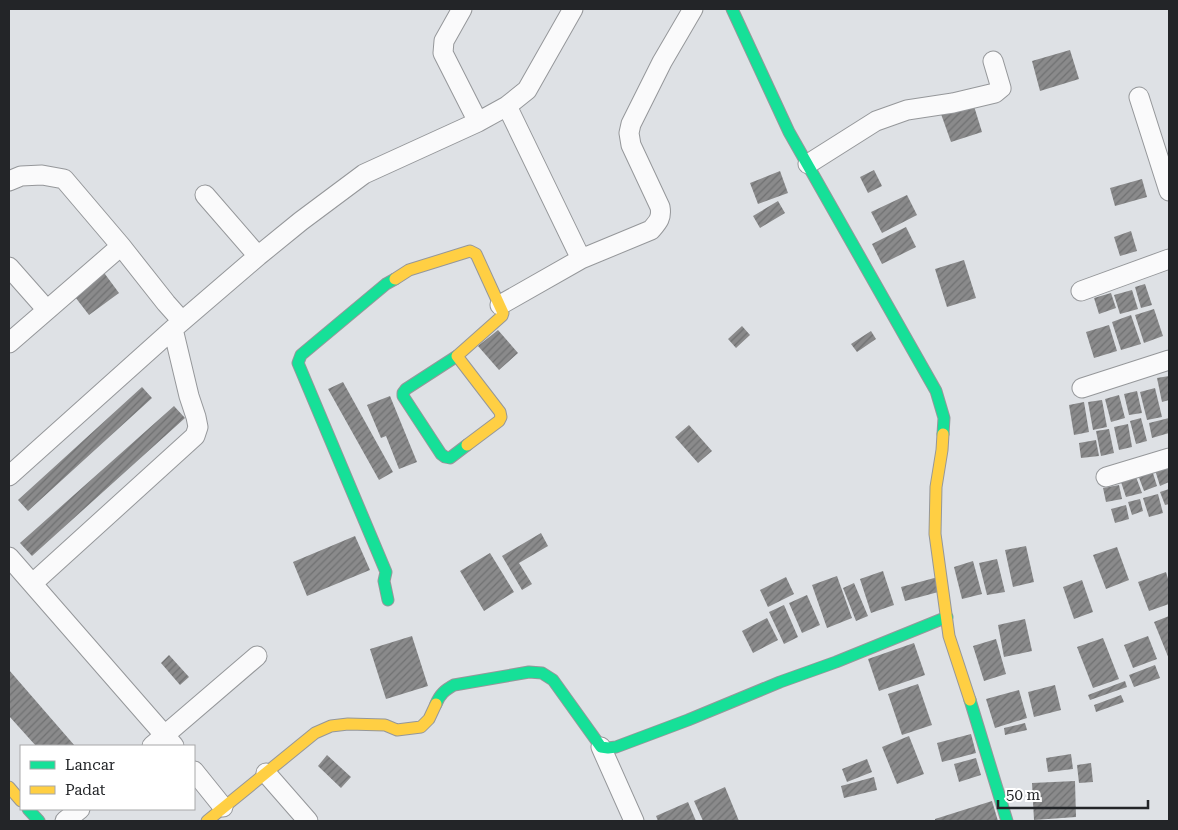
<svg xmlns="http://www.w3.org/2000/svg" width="1178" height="830" viewBox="0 0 1178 830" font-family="'Roboto Serif',serif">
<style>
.building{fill:url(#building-hatch)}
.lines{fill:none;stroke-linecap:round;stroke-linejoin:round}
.street-casing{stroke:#95979a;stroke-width:21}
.fast-casing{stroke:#95979a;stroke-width:13}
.slow-casing{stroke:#95979a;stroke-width:13}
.street{stroke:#fafafb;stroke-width:19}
.fast{stroke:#16e098;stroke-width:11}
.slow{stroke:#ffcf43;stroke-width:11}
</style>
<defs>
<pattern id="building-hatch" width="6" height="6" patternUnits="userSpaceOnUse" patternTransform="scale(1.25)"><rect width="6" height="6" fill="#8a8a8b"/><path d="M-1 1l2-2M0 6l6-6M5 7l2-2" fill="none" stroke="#707172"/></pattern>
</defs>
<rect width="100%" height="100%" fill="#dee1e5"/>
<!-- building -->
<path class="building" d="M1070,50L1079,79L1040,91L1032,61Z
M973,103L982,132L951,142L941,114Z
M874,170L882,186L868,193L860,177Z
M780,171L788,193L758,204L750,183Z
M1142,179L1147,197L1115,206L1110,188Z
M907,195L917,215L882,233L871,212Z
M778,201L785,213L760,228L753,216Z
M906,227L916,247L882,264L872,244Z
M1131,231L1137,251L1120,256L1114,237Z
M964,260L976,298L947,307L935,269Z
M102,270L119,293L89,315L72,293Z
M1145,284L1152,305L1141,308L1135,287Z
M1132,290L1138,309L1120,314L1114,295Z
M1111,293L1116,308L1099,314L1094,298Z
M1154,309L1163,336L1144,343L1135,315Z
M1131,315L1141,344L1121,350L1112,322Z
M1109,325L1117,351L1094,358L1086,332Z
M742,326L750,335L736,348L728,339Z
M498,330L518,353L499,370L478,346Z
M871,331L876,339L857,352L851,344Z
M1169,376V400L1162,402L1157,378Z
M343,382L393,472L379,480L328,389Z
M142,387L152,398L28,511L18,500Z
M1155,388L1162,417L1147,420L1140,392Z
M1137,391L1142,413L1129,415L1124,394Z
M1119,395L1125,418L1111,422L1105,399Z
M390,396L417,462L399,469L386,436L381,438L367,405Z
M1102,400L1107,427L1093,430L1088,402Z
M1084,402L1089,432L1074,435L1069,405Z
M174,406L185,418L32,556L20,543Z
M1141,418L1147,441L1136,444L1130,421Z
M1169,418V433L1152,438L1149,423Z
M1128,424L1132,447L1119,450L1114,427Z
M689,425L712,451L698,463L675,437Z
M1109,429L1114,453L1101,456L1096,431Z
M1096,440L1099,456L1081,458L1079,443Z
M1169,465V482L1160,486L1155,470Z
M1152,470L1157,486L1144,491L1138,475Z
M1136,477L1142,493L1126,497L1121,482Z
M1119,485L1122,499L1106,502L1103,488Z
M1169,489V504L1165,505L1160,492Z
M1158,494L1163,513L1149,517L1143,498Z
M1140,499L1143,511L1132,515L1128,502Z
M1126,505L1129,519L1115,523L1111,509Z
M541,533L548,546L519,563L532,584L522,590L502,556Z
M355,536L370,570L307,596L293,562Z
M1026,546L1034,582L1013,587L1005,550Z
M1117,547L1129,580L1106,589L1093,555Z
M490,553L514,592L484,611L460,571Z
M997,559L1005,592L987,595L979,563Z
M973,561L982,594L962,599L954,567Z
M883,571L894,605L871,613L860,579Z
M1166,572L1169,582V604L1149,611L1138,582Z
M837,576L852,618L827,628L812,585Z
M786,577L794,594L768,607L760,590Z
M938,577L942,591L905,601L901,587Z
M1082,580L1093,612L1074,619L1063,587Z
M854,583L868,616L856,621L843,588Z
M807,595L820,625L802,633L789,603Z
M784,605L798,637L784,644L769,612Z
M1169,616V659L1154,622Z
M767,618L778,640L753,653L742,631Z
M1025,619L1032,651L1004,657L998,625Z
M412,636L428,686L386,699L370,649Z
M1148,636L1157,659L1133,668L1124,645Z
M1103,638L1119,679L1093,688L1077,647Z
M996,639L1006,674L984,681L973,646Z
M914,643L925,675L879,691L868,659Z
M169,655L189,677L180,685L161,663Z
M1155,665L1160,678L1134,687L1129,675Z
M9,670L75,746H36L9,716Z
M1125,681L1127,687L1090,700L1088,695Z
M918,684L932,725L902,735L888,694Z
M1055,685L1061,710L1034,717L1028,692Z
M1019,690L1027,718L995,728L986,699Z
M1121,695L1124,702L1096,712L1094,705Z
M1025,723L1027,730L1005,735L1004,728Z
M971,734L976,753L942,762L937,743Z
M909,736L924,774L897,784L882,747Z
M1071,754L1073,769L1048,772L1046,758Z
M327,755L351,777L341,788L318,766Z
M976,758L981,775L959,782L954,764Z
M867,759L872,772L847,782L842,769Z
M1091,763L1093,782L1079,783L1077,765Z
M874,777L877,790L844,798L841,786Z
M1075,781L1076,817L1034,820L1032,783Z
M725,787L739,821H703L694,801Z
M992,801L998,821H935V819Z
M688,802L696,821H658L656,816Z"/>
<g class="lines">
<!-- street casing -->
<g class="street-casing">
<path id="street" d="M462,9L444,41L443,53L478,122
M1139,97L1169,191
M507,106L581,259
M808,164L876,121L907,110L953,103L995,93L1001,88L993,61
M9,181L21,176L42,175L64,179L121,246L166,303L182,321
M205,195L258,256
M9,267L47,310
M1081,291L1169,259
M500,305L581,259L651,230C658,222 662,218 660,207L631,145L629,133L631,124L662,62L693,9
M9,343L121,246
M1082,388L1169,360
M9,476L173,329L258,256L301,221L364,174L478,122L507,106L527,90L573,9
M1106,477L1169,458
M9,557L174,746
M33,583L195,436L198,427L196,417L189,396L173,329
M152,746L257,656
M601,747L634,821
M194,771L223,807
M266,773L308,821
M65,821L80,809"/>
</g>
<!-- fast casing -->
<g class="fast-casing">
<path id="fast" d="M732,9L789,132L936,391L944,418L943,434
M457,356L406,389L403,393V396L441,454L445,457L450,458L467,445
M388,600L384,581L386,572L298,363L301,355L386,284L395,279
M970,700L1007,821
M436,704C440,694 445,690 454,685L529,672L542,673L553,680L601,747L608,748L616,747L688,720L780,682L836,662L947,617
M28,809L39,821"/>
</g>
<!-- slow casing -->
<g class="slow-casing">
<path id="slow" d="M395,279L409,270L470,251L476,254L503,313L502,316L457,356L500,412L501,417L499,421L467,445
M943,434L942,450L936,487L935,534L949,636L970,700
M9,787L21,801
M207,821L315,733L331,726L348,724L385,725L397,730L421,727L429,719L436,704"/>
</g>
<!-- street -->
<use href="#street" class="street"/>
<!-- fast -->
<use href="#fast" class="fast"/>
<!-- slow -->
<use href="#slow" class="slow"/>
</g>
<!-- border -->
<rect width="1178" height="830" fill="none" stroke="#232528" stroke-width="20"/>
<!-- legend -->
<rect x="20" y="745" width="175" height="65" fill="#ffffff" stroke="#a7a8a9"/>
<rect x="30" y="761" width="25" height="8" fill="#16e098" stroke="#a7a8a9"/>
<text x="65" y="770" font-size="15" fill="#232528">Lancar</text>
<rect x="30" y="786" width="25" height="8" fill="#ffcf43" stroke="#a7a8a9"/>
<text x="65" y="795" font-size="15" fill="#232528">Padat</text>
<!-- scale -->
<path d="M998 800v8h150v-8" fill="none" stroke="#232528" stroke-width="2.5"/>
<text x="1006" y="800" font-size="15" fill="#232528" stroke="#ffffff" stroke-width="4" paint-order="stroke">50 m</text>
</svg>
